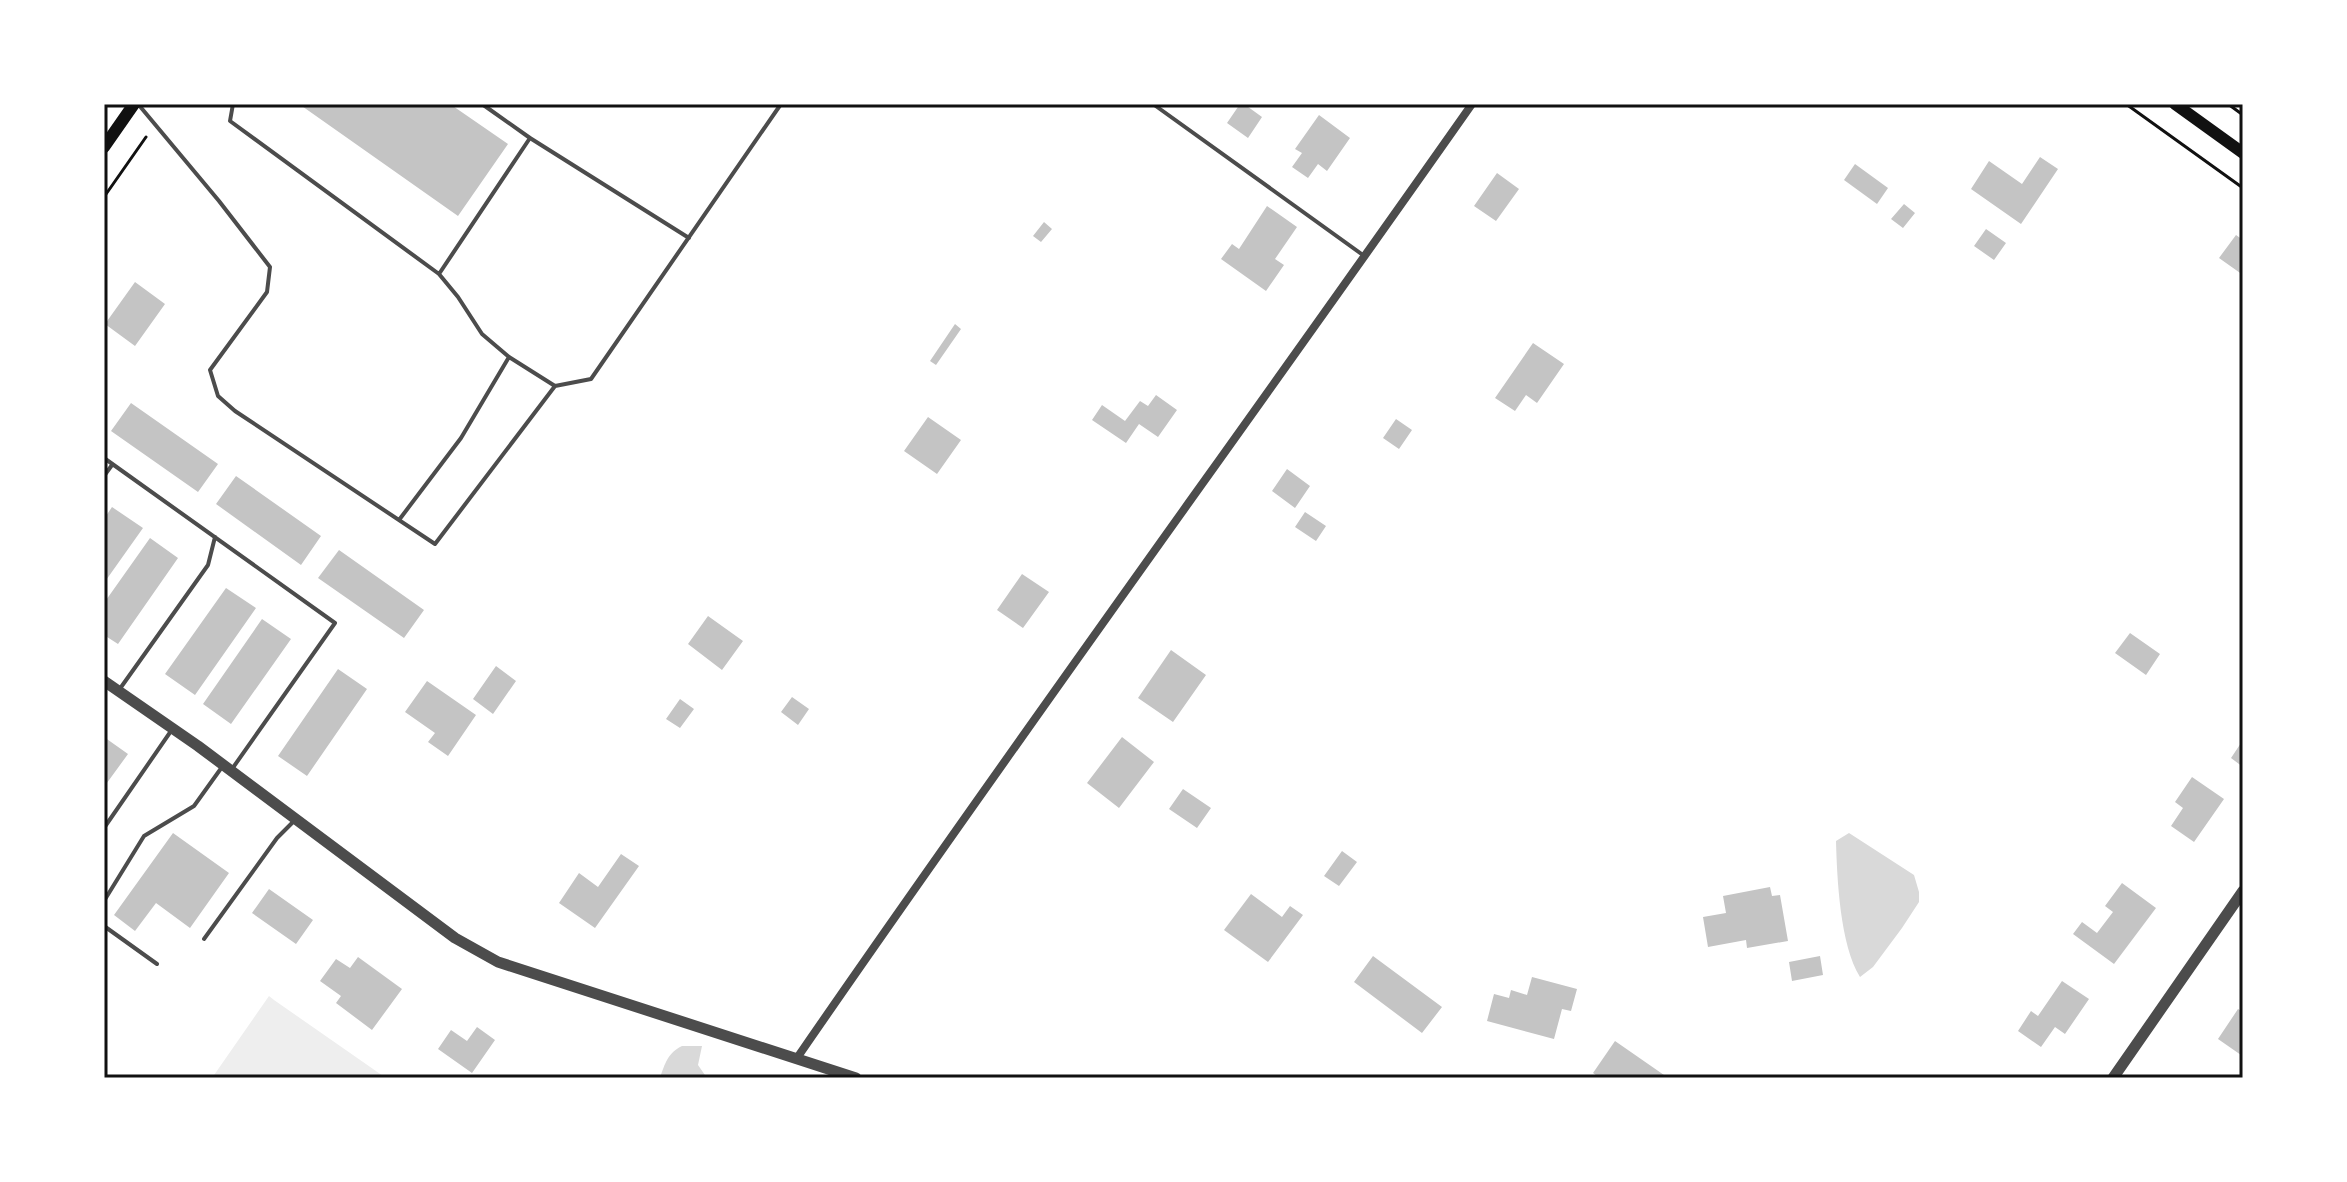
<svg xmlns="http://www.w3.org/2000/svg" width="2347" height="1182" viewBox="0 0 2347 1182" font-family="Rubik,sans-serif">
<style>
.green{fill:#eee}
.water{fill:#d9d9d9}
.building{fill:#c4c4c4}
.lines{fill:none;stroke-linecap:round;stroke-linejoin:round}
.path{stroke:#111;stroke-width:3}
.service{stroke:#4c4c4c;stroke-width:4}
.minor{stroke:#4c4c4c;stroke-width:8}
.tertiary{stroke:#4c4c4c;stroke-width:11}
.secondary{stroke:#111;stroke-width:12}
.neatline{fill:none;stroke:#111;stroke-width:3}
</style>
<rect width="100%" height="100%" fill="#fff"/>
<!-- green -->
<path class="green" d="M269,996L274,1000L386,1078H212Z"/>
<!-- water -->
<path class="water" d="M1849,833L1914,875L1919,892V902L1902,928L1873,967L1860,977C1840,945 1837,878 1836,841Z
M682,1046H702L698,1065L707,1078H660C665,1063 668,1053 682,1046Z"/>
<!-- building -->
<path class="building" d="M299,104H450L508,144L458,216Z
M1240,104H1244L1262,117L1248,138L1227,123Z
M1319,115L1350,138L1327,171L1318,164L1308,178L1292,167L1302,153L1295,149Z
M2040,157L2058,169L2021,224L1971,189L1989,161L2022,184Z
M1855,164L1888,188L1877,204L1844,180Z
M1497,173L1519,189L1496,221L1474,206Z
M1904,204L1915,213L1903,228L1891,219Z
M1267,206L1297,227L1275,259L1284,265L1266,291L1221,259L1232,244L1239,249Z
M1044,222L1052,229L1041,242L1033,236Z
M1986,229L2006,243L1994,260L1974,246Z
M2236,235L2243,240V275L2219,258Z
M135,282L165,304L135,346L105,324Z
M955,324L961,329L936,365L930,361Z
M1533,343L1564,364L1537,403L1526,395L1515,411L1495,398Z
M1156,395L1177,410L1158,437L1139,424L1126,443L1092,420L1102,405L1125,421L1140,401L1148,406Z
M131,403L218,464L198,492L111,431Z
M928,417L961,440L937,474L904,451Z
M1396,419L1412,430L1399,449L1383,438Z
M1287,469L1310,486L1295,508L1272,491Z
M236,476L321,536L301,565L216,504Z
M112,507L143,528L104,583V519Z
M1305,512L1326,526L1316,541L1295,527Z
M150,538L178,558L118,644L104,635V603Z
M339,550L424,610L404,638L318,578Z
M1022,574L1049,592L1023,628L997,610Z
M226,588L256,608L195,695L165,674Z
M708,616L743,641L722,670L688,644Z
M262,619L291,639L231,724L203,704Z
M2130,633L2160,654L2146,675L2115,653Z
M1171,650L1206,675L1173,722L1138,698Z
M496,666L516,681L493,714L473,699Z
M338,669L367,689L307,776L278,756Z
M427,681L476,715L448,756L428,742L435,733L405,712Z
M792,697L809,709L798,725L781,712Z
M680,699L694,709L680,728L666,719Z
M104,737L128,754L104,787Z
M1122,737L1154,762L1119,808L1087,783Z
M2243,740V767L2231,758Z
M2192,777L2224,799L2194,842L2171,826L2183,808L2175,802Z
M1183,789L1211,808L1197,828L1169,809Z
M173,833L229,873L190,928L156,903L135,931L114,915Z
M1342,851L1357,862L1339,886L1324,876Z
M621,854L639,866L595,928L559,903L579,873L598,887Z
M2122,883L2156,908L2114,964L2073,934L2082,922L2097,933L2113,912L2105,906Z
M1770,887L1772,896L1780,895L1788,941L1747,948L1746,940L1708,947L1703,917L1726,913L1723,896Z
M269,889L313,920L296,944L252,913Z
M1251,894L1282,917L1290,906L1303,915L1268,962L1224,930Z
M1373,956L1442,1007L1422,1033L1354,982Z
M1820,956L1823,975L1792,981L1789,962Z
M358,957L402,989L372,1030L336,1003L341,996L320,981L336,959L350,968Z
M1532,977L1577,989L1571,1011L1562,1009L1554,1039L1487,1021L1494,994L1509,998L1511,990L1527,995Z
M2062,981L2089,999L2065,1034L2055,1027L2041,1047L2018,1031L2031,1011L2038,1016Z
M2238,1009L2243,1012V1052L2241,1055L2218,1039Z
M477,1027L495,1040L472,1073L438,1049L451,1030L467,1041Z
M1615,1041L1664,1075L1662,1078H1600L1593,1073Z"/>
<g class="lines">
<!-- path -->
<path class="path" d="M2126,104L2243,188
M2228,104L2243,115
M169,105L170,104
M104,197L146,137"/>
<!-- service -->
<path class="service" d="M138,104L219,201L270,267L267,292L210,370L218,396L235,411L435,544L555,386L591,379L781,104
M233,104L230,121L439,274L530,138L482,104
M1153,104L1363,255
M530,138L689,238
M439,274L458,297L482,334L509,357L555,386
M104,458L335,623L232,769
M104,476L112,465
M399,520L461,438L509,357
M119,690L208,565L215,537
M104,828L171,731
M104,901L144,836L194,806L222,767
M104,926L157,964
M204,939L277,838L294,821"/>
<!-- minor -->
<path class="minor" d="M797,1058C1018,737 1248,423 1472,104"/>
<!-- tertiary -->
<path class="tertiary" d="M104,681L198,746L455,938L498,962L856,1078
M2113,1078L2243,891"/>
<!-- secondary -->
<path class="secondary" d="M2175,104L2243,153
M104,147L134,104"/>
</g>
<!-- border -->
<rect width="2347" height="1182" fill="none" stroke="#ffffff" stroke-width="212"/>
<rect x="106" y="106" width="2135" height="970" class="neatline"/>
</svg>
